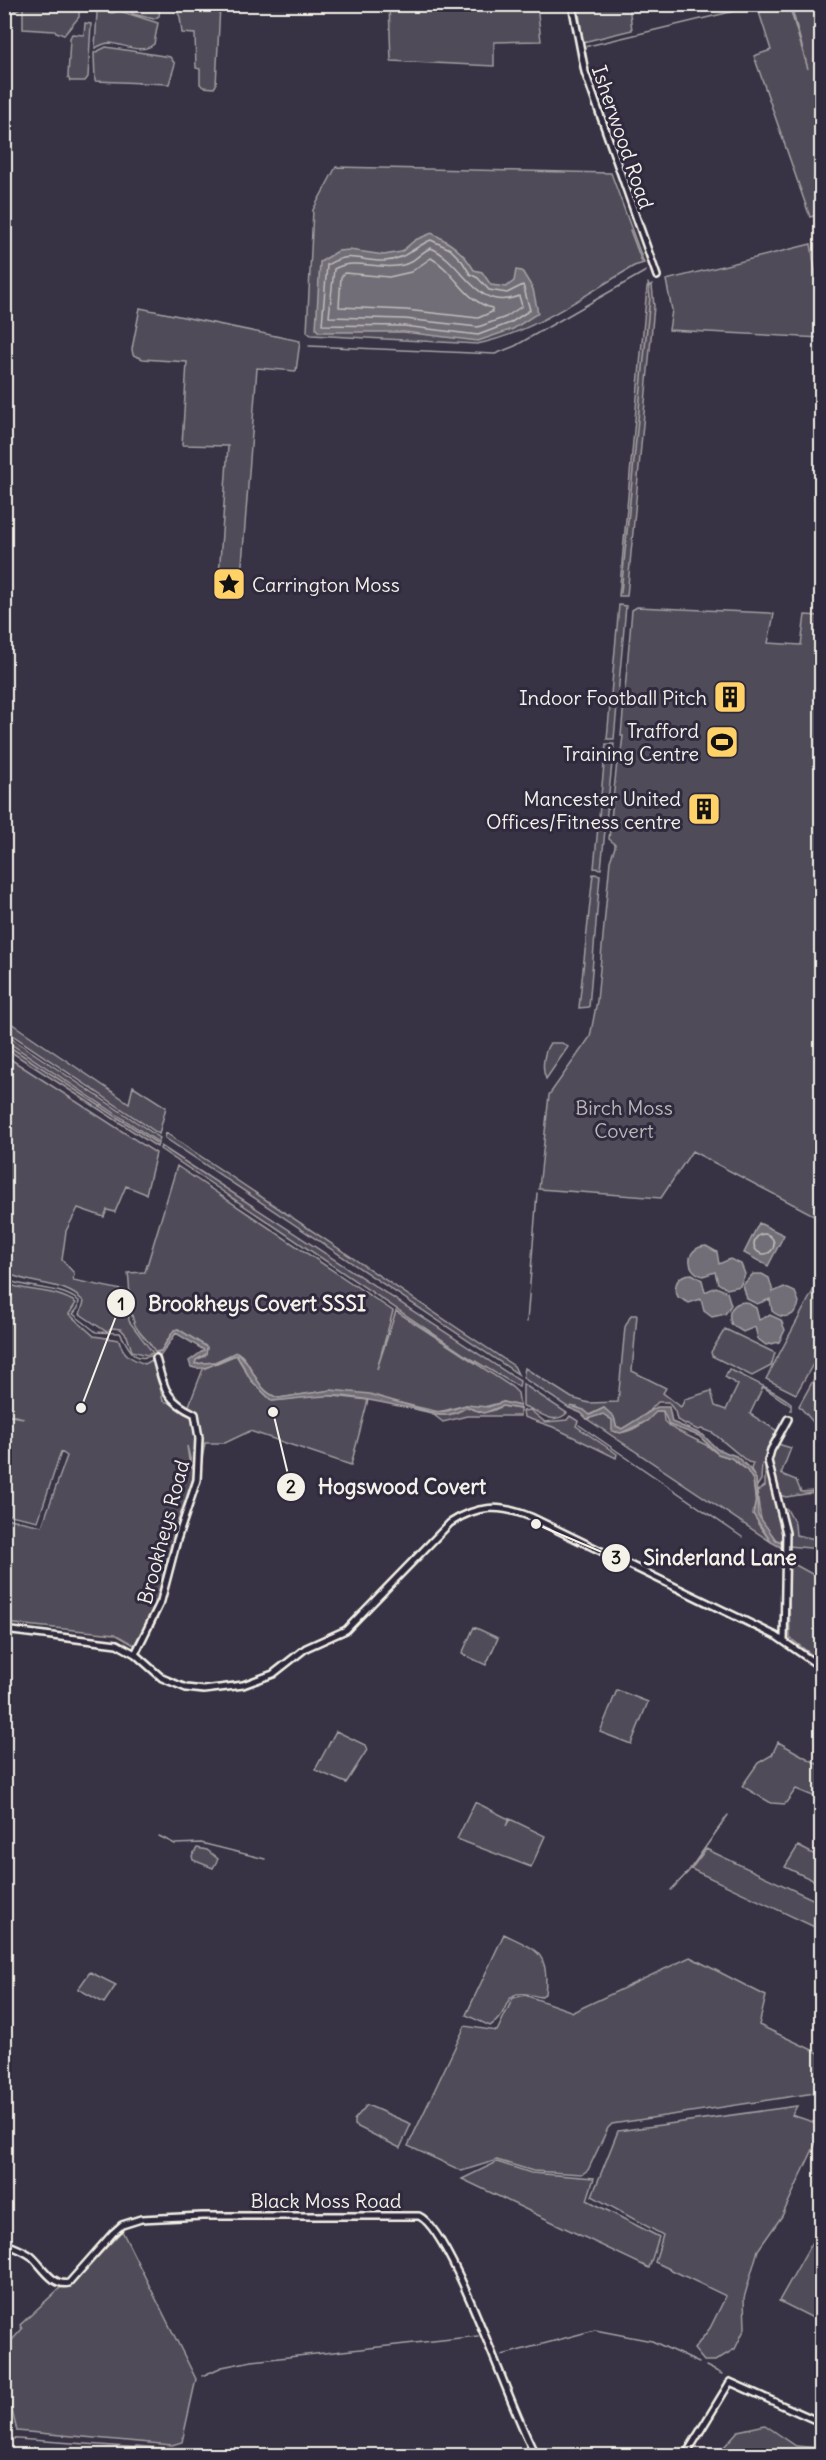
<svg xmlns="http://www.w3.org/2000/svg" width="826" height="2460" viewBox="0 0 826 2460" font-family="Delius,sans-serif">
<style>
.green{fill:#504b59;stroke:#a29ea0;stroke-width:1.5}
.water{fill:#726e77;stroke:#a6a2a4;stroke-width:1.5}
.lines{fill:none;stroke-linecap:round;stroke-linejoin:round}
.shore{stroke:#c0bdbb;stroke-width:1.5}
.stream{stroke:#a6a2a4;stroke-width:1.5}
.minor-casing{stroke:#f4f1e8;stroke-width:10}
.minor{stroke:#2f2a3d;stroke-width:5}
.labels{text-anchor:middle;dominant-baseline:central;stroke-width:6;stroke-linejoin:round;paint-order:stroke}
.street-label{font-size:20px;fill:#f4f1e8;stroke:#2f2a3d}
.poi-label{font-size:20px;fill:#f4f1e8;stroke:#2f2a3d;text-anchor:end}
.park-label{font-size:20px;fill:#bbb7b6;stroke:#2f2a3d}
.leader{fill:none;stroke:#f4f1e8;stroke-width:2}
.callout-dot{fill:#f4f1e8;stroke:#2f2a3d;stroke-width:2}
.mark-label{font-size:18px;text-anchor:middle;font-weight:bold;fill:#111}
.callout-label{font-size:21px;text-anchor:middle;font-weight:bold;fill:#f4f1e8;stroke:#2f2a3d;stroke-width:6;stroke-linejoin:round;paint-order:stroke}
</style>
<rect width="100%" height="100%" fill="#373244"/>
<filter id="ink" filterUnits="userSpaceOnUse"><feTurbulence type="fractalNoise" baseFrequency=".0167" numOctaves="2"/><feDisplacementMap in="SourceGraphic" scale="12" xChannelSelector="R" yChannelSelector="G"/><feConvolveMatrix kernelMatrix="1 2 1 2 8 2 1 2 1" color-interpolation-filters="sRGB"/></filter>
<g filter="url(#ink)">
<!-- green -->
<path class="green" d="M782,4L789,5L808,69L791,5H821V214L810,217L754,56L771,50L758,9Z
M15,5H92L88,10H79V17L64,35L54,31L23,29V7L14,11Z
M115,5H160L159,16L154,19L133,14L127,7Z
M174,5H220L216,85L214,88L203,87L200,84V69L196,68L195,34L182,33L180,17Z
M389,5H537L541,41L494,42V66L391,61Z
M578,5H629L632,30L583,42Z
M101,10L112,13L120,11L158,23L154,44C141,55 124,44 109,43C104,43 100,46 95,48L97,12Z
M85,23L91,24L88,77L85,81H70L68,77L70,38L72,34L84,35Z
M106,47L170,57L175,64L169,84L95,81L94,53Z
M336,167L611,173L644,263L634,266C585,295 533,333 477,344L311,335L307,332L313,210Z
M811,244L816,277L821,276V338L669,330L672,310L666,280Z
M652,285L654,306L627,596H619L647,287Z
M140,308L300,341L296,371L257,368L241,577L219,576L228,446L182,445L187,362L143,359L133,355L132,349Z
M619,605L626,606L614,739H607Z
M637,607L770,613L774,614L768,643L801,645L805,615L821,616V1219L692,1151L661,1198L539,1189L549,1095L590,1037L597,1001L610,861L615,847V844L609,839L618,752H621L623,736H621L632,610Z
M606,744H614L601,869L594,868Z
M593,874L600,875L589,1007L579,1008Z
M5,1019L129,1103L133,1086L166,1107L159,1134L5,1030Z
M5,1034L160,1138L158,1142L5,1040Z
M4,1043L158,1144L157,1147L5,1048Z
M550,1043H562L568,1047L546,1079C541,1069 544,1051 550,1043Z
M4,1055L156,1153L146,1194L126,1186L115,1212L107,1210L104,1217L78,1208L66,1231L62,1260L74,1273L73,1280L127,1291L129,1321L153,1353L147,1355L132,1351L127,1336L121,1329L112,1328L107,1332L80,1314L84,1302C65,1280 32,1287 5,1272Z
M166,1133L514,1366L518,1374L165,1138Z
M161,1146L520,1381L519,1387L465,1355L160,1149Z
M177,1166L393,1311L377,1369L396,1311L512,1387L518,1393L520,1406L503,1402L480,1408L466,1405L439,1412L370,1396L326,1391L279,1398C254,1391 253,1361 237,1352L215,1362L195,1364L196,1360L205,1356L207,1349L178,1329L170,1336L161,1351L155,1352C150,1341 140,1335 135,1325C128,1310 131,1290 128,1273L145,1272Z
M821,1276V1350L796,1394L766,1379Z
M5,1283C28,1293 54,1288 76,1303L69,1314L94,1336L119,1340C123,1355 131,1359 145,1364L154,1359L163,1401L188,1408L203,1369L236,1355L251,1380L272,1401L324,1395L368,1400L351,1465L250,1431L225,1443H205L201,1465L192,1466L187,1446L190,1467L196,1469L175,1530L154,1610L134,1645L115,1634L5,1623V1518L42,1526L67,1456L61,1452L38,1521L5,1514L4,1415L24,1418L5,1414Z
M631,1315H637L632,1371L666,1388L663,1393L681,1407L685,1399L711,1391L715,1406L726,1410L738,1385L725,1377L729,1369C750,1380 773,1389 791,1403V1411V1406L763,1387L750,1414L779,1432L767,1463L762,1464L761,1480L757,1486L751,1469L753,1463L748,1462L713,1433L702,1429L698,1430L677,1420L675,1411L668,1402H658L644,1416L622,1429L616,1426L615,1420L604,1408L589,1415L577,1407L569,1408L523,1378L525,1368L572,1398L589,1403L618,1402L625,1327Z
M725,1329L775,1353L771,1366L752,1376L712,1356L711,1352Z
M814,1379L821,1382V1431L799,1406Z
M523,1384L567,1413C552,1427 538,1410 523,1406Z
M502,1406L520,1409V1416H467L443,1422L434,1415H448L467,1407C481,1413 489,1414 502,1406Z
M530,1410L545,1422L567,1420L570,1416L578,1421L576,1426L617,1454L616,1458L553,1427L524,1417L523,1411Z
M656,1411H663L664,1421L670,1427L706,1445L718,1454L731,1458L748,1471L753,1480L758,1524L771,1542L587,1419L603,1414L612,1420L615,1432C630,1435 646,1422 656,1411Z
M778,1444L791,1448L781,1474L796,1480L801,1492L814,1491L812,1493L786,1497L779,1495C772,1480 765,1457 778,1444Z
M768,1467L782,1527V1542C758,1536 760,1510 757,1491L765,1486V1468Z
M787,1509L795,1524L796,1535L821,1540V1549L788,1546L784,1511Z
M792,1563L821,1579V1662L790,1638L788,1566Z
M474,1627L498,1638L486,1665L462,1654Z
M617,1690L648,1702L631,1744L600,1732Z
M336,1731L365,1745L367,1750L346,1783L315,1770Z
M778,1742L821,1766L820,1799L796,1789L785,1804L771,1803L742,1786L758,1763L772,1755Z
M475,1802L509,1819L506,1826L510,1819L545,1836L531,1867L457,1839Z
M798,1846L821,1858V1884L785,1867Z
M197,1848L207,1850L218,1859L213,1868L193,1860L192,1856Z
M706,1849L821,1903V1930L691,1869Z
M504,1934C537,1950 550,1952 545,1994L540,1997C497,1984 515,2011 490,2026L466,2015Z
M690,1957L766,1996L759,2025L821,2054V2092L612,2124L608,2128L588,2170L582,2174L533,2171L497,2160L462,2171L408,2146L465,2026L497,2031L513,1998L525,1995L573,2012Z
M90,1972L116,1985L104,2003L78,1989Z
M367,2105L411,2124L400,2148L354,2125V2120Z
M797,2106L792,2115L819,2124L821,2132L782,2216L758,2250L744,2298L745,2328L735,2349L715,2361H704L694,2349L710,2328L726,2296L655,2262L663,2235L592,2196L618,2131Z
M497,2162L531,2173L594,2178L587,2200L659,2237L649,2268L462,2179Z
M821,2226V2322L779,2301Z
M122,2231L196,2379L182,2442L172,2445L17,2431L5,2382V2348L22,2329L20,2325L60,2288L72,2284Z
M765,2425L796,2446L821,2448V2455H717L738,2431Z
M136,2446L245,2455H134L133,2449Z"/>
<!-- water -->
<path class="water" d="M432,233C450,243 463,251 474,270L482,272L491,285L506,287L514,281L516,270L522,271L533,289L538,313L513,329L478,341L404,332H319L316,329L320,262L338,251L350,250L384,255L401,252L415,240Z
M759,1223L784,1235L768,1266L744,1253Z
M706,1246L717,1252L719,1264L730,1259L741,1264L745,1274L740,1286L727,1289L718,1283L715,1272L703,1276C684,1271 686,1247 706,1246Z
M692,1274L702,1280L705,1292L716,1287L727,1292L731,1305L725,1314L712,1317L704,1311L701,1299L689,1303L678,1297C672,1285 678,1274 692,1274Z
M753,1274H762L769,1278L773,1292L784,1287L795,1292L799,1302C797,1317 783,1321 772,1311L770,1299L757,1304L747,1299L743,1285Z
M746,1302L756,1308L759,1320L770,1315L781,1320L785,1330L779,1342L766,1345L758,1339L755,1327L743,1332L732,1325C726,1313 732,1302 746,1302Z
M178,1329L207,1347L206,1354L196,1360L195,1364L215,1362L236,1352C253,1361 254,1391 279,1398L331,1390L370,1394L431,1412L447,1411L466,1405L488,1407L503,1402L520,1406V1409L502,1406L484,1413L467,1407C444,1422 433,1412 410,1408C387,1404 364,1398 341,1396C319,1394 295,1400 272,1401L251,1380L237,1355C221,1357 208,1373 191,1367L189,1361L204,1350L176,1333L161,1355H157L155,1352L161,1351L174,1330Z
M571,1406L584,1410L590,1415L604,1408L614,1417L616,1426L622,1429L657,1407H669L672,1422L703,1435L717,1449L736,1456L749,1468L756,1479L758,1515L776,1540L782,1542V1548L771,1542L753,1514L756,1499L753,1480L746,1469L731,1458L718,1454L699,1436L669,1425L663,1411H657L647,1421L621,1433L612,1431V1420L603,1414L587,1419L581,1413L569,1408Z"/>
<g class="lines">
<!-- shore -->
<path class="shore" d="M431,240L450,249L462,261L470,274L478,278L489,290L507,293L523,285L530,310L510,323L478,335L404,326L322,325L327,265C352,250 359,262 385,261C404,260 414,247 431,240Z
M431,248C465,263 475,313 519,296L522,306L506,317L478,327L405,319L329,317L334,269C355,257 379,271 403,265C414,263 420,252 431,248Z
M431,258C455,271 464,301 492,308V312L478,318L406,310L339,307L341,277L345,273L389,277L411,272Z
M754 1244a10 10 0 1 1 20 0a10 10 0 1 1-20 0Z"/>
<!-- stream -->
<path class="stream" d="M584,47L764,4
M630,230L642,262
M309,346L495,354L515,346L646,271
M621,593L650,297L648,283
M4,1279C29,1290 57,1285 79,1301L78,1308L73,1314L96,1332L120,1333C131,1351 133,1365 158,1353
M527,1322L537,1193
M579,1425L742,1537
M159,1836L175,1844L201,1843L265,1859
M671,1890L688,1872L728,1815
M502,2355L595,2330L652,2341L699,2363
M706,2366L722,2374
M202,2376L222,2367L252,2361L478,2336
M4,2438L181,2451L186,2456
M34,2447L35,2456
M99,2451V2456"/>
<!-- minor casing -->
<g class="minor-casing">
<path id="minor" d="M572,4L585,72L657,276
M4,1630L117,1644L135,1654L162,1678L186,1688L204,1690L243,1685L273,1674L306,1648L346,1630L450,1523C477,1505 500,1504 531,1517L776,1636L822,1668
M784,1641L786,1533L768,1461L771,1450L788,1419
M135,1654L161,1601L177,1540L197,1480L199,1438L195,1414C165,1400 164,1388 156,1358
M4,2243C13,2247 23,2250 31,2256C42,2265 52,2287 69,2283L113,2233L122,2225L141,2219L202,2216H419C453,2231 511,2413 536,2456
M685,2456L730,2382L822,2423"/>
</g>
<!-- minor -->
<use href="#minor" class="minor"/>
</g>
</g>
<!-- icons -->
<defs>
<g id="sight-square" transform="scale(1.725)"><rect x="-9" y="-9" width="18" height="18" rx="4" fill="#ffd166" stroke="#2f2a3d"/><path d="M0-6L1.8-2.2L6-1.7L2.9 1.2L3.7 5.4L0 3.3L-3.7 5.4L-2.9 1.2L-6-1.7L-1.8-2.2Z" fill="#111"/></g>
<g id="building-square" transform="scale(1.725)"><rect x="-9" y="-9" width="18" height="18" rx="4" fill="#ffd166" stroke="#2f2a3d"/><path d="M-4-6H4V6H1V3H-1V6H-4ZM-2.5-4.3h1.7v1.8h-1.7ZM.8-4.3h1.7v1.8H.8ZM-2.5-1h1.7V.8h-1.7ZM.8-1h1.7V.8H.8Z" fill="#111"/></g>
<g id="stadium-square" transform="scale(1.725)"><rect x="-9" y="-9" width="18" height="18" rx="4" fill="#ffd166" stroke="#2f2a3d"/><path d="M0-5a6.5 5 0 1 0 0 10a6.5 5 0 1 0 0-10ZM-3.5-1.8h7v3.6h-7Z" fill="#111"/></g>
</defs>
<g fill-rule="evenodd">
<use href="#sight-square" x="229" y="584"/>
<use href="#building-square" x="730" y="697"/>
<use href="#stadium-square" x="722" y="742"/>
<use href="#building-square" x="704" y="809"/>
</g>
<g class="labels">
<!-- street labels -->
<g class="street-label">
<text transform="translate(623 137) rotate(71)">Isherwood Road</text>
<text transform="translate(163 1532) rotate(-75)">Brookheys Road</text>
<text x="326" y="2200">Black Moss Road</text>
</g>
<!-- poi labels -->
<g class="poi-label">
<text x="252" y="584" text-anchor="start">Carrington Moss</text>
<text x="707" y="697">Indoor Football Pitch</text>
<text x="699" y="730">Trafford<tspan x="699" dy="23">Training Centre</tspan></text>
<text x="681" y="798">Mancester United<tspan x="681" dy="23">Offices/Fitness centre</tspan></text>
</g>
<!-- park labels -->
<g class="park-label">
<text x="624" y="1107">Birch Moss<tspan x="624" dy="23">Covert</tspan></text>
</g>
</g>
<!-- callouts -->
<path class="leader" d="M81 1408L121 1303M273 1412L291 1487M536 1524L616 1558"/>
<g class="callout-dot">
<circle cx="81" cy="1408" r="6"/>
<circle cx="273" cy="1412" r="6"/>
<circle cx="536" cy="1524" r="6"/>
<circle cx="121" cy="1303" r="15"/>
<circle cx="291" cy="1487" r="15"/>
<circle cx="616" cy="1558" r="15"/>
</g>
<g class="mark-label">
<text x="121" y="1310">1</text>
<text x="291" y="1493">2</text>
<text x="616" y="1564">3</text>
</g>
<g class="callout-label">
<text x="257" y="1311">Brookheys Covert SSSI</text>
<text x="402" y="1494">Hogswood Covert</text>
<text x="720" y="1565">Sinderland Lane</text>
</g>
<!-- margin -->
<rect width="826" height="2460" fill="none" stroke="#2f2a3d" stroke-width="24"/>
<rect x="12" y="12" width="802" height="2436" fill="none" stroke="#f4f1e8" stroke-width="2" filter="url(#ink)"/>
</svg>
